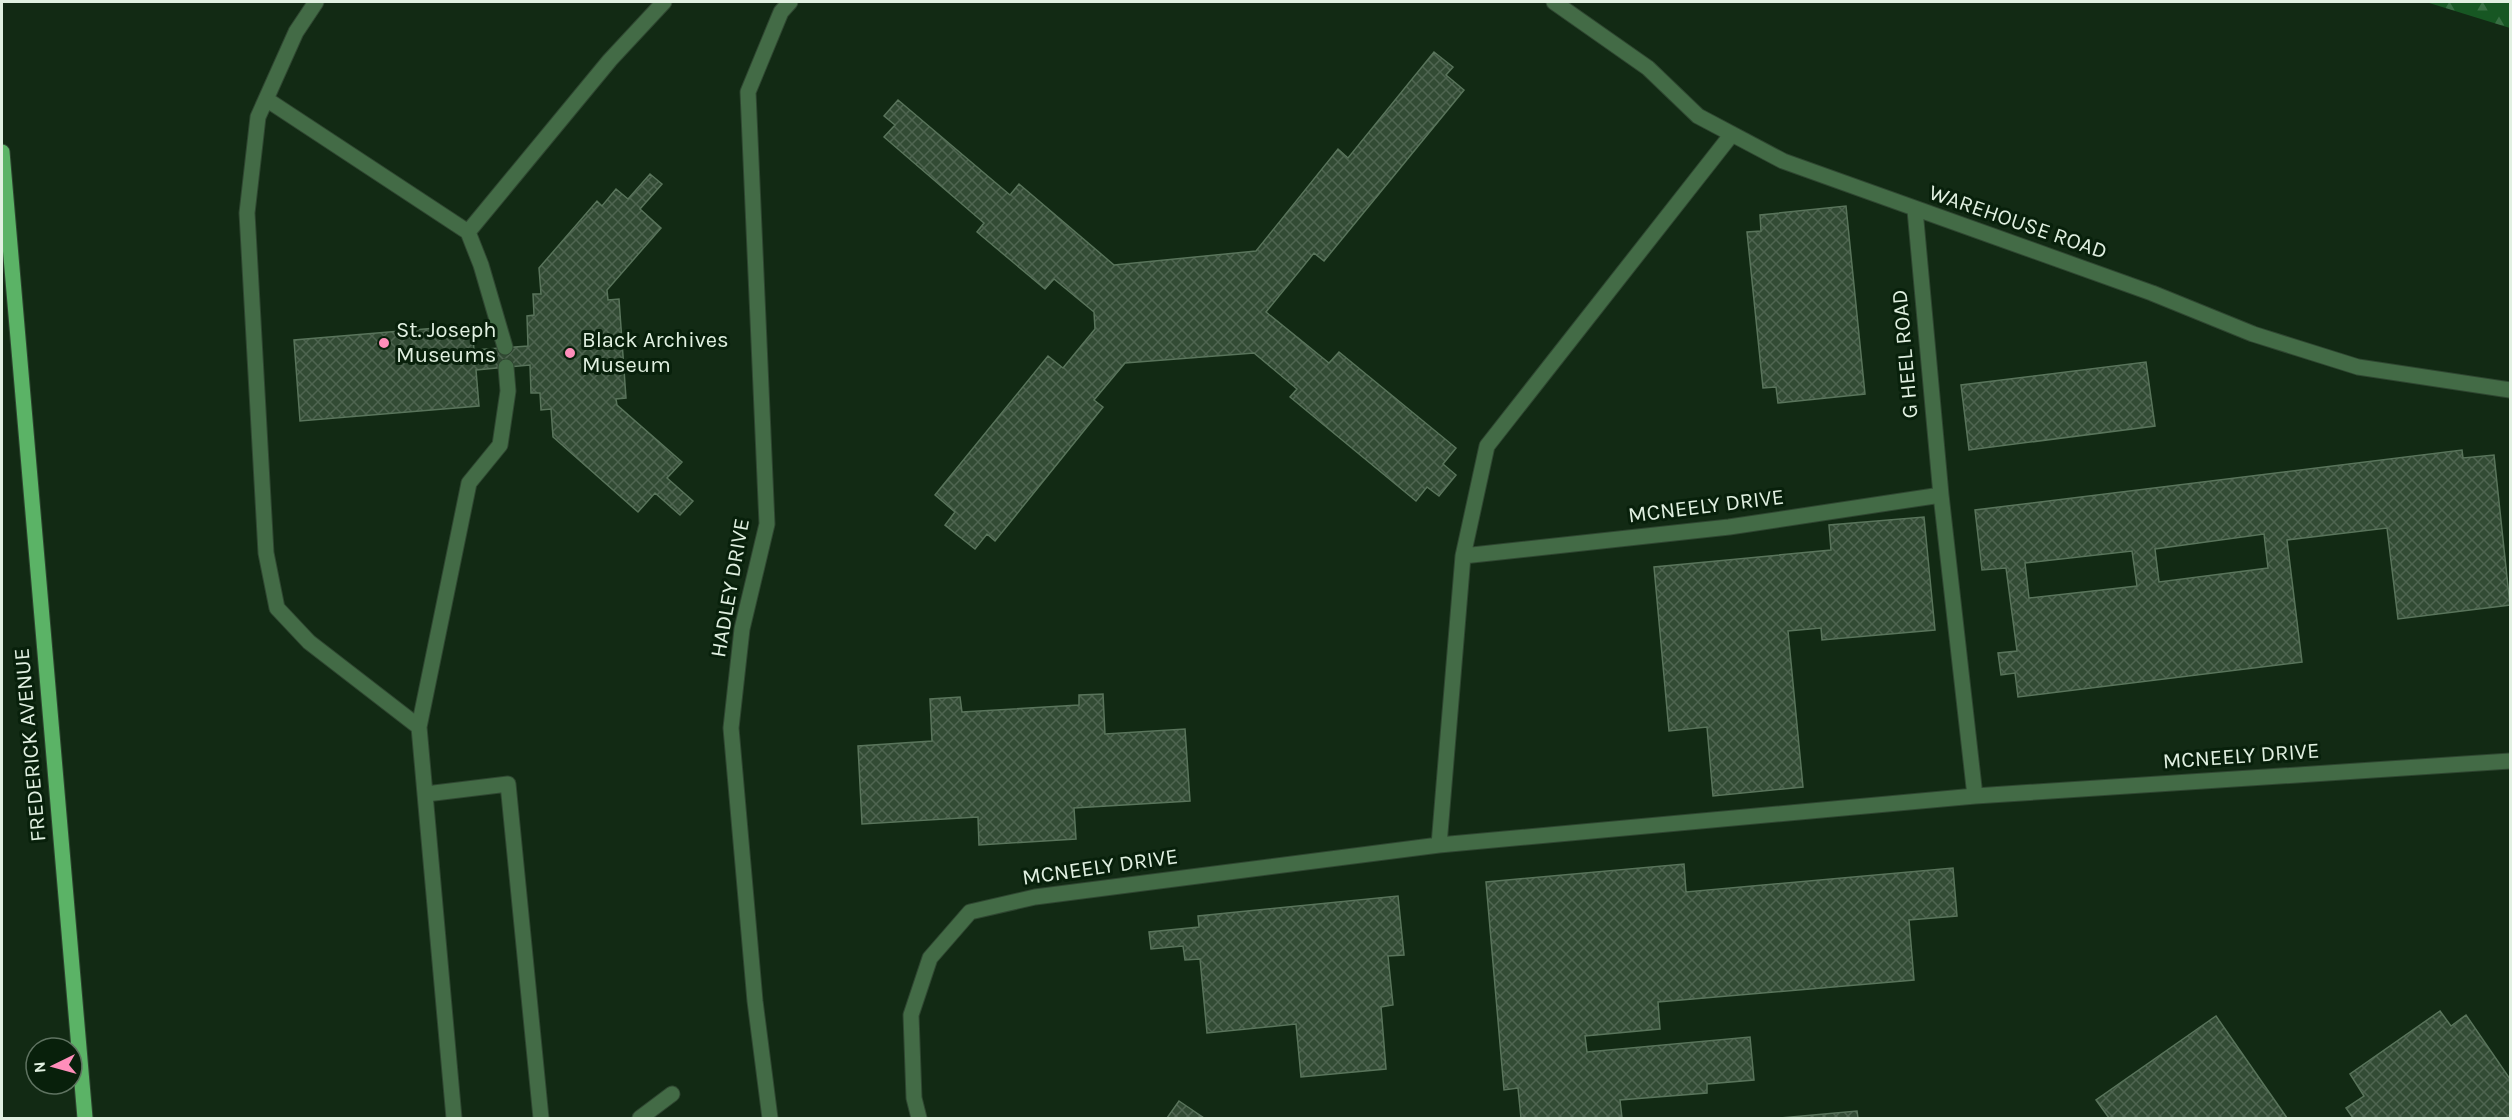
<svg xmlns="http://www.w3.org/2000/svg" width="2512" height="1120" viewBox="0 0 2512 1120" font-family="Karla,sans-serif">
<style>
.forest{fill:url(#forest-firs)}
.building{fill:url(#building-cross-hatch);stroke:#59745b;stroke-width:1.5;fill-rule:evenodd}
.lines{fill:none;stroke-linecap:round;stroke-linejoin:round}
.lane-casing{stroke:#2f4631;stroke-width:17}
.street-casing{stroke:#2f4631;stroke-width:17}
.primary-casing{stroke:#2f4631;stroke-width:17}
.lane{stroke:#436b46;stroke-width:15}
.street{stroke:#436b46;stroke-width:15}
.primary{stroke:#5bb366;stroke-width:15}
.poi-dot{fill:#ff8eba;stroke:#08200b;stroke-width:2}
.labels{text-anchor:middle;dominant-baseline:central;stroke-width:6;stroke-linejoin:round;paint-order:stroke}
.street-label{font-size:22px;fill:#e1f0e1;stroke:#08200b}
.poi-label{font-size:22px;fill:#e1f0e1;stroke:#08200b;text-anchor:start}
</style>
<defs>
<pattern id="forest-firs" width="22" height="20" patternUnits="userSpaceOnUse" patternTransform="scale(1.5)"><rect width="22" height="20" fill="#175723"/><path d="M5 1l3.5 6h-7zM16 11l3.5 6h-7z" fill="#386f43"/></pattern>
<pattern id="building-cross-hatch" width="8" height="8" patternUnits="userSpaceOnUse" patternTransform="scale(1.5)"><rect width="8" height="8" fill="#324b34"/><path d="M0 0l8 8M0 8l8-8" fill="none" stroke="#4f6551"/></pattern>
</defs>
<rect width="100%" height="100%" fill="#122a14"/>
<!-- forest -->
<path class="forest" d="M2426,2H2510V28Z"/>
<!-- building -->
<path class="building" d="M1434,52L1453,67L1446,75L1464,90L1324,261L1314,253L1266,312L1329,363L1339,352L1456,448L1443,464L1456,475L1439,496L1427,487L1416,501L1290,397L1297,389L1254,353L1125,363L1094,400L1103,407L995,541L987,534L975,549L945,525L955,512L935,495L1048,356L1063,368L1095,329L1094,312L1054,279L1045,289L977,232L984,223L884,137L895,125L884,116L898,100L1010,195L1019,184L1114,265L1256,251L1338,149L1348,158Z
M650,174L662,184L640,209L661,228L607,290L608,300L619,299L626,398L616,399L617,405L682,462L667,478L693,501L680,515L655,493L638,512L553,437L551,409L541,410L540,393H531L530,365L476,370L479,406L300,421L294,340L472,325L474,350L528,346L527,316L534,315L533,294H541L539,268L597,201L602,206L616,189L628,199Z
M1846,206L1865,394L1778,403L1776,387L1763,388L1747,232L1761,231L1760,215Z
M2146,362L2155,426L1969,450L1961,385Z
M2462,450L2463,458L2494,455L2510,605L2398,619L2387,528L2287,540L2302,662L2018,697L2015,673L2001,675L1998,653L2017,651L2006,568L1982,570L1975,510ZM2264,534L2268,568L2159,582L2155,549ZM2132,551L2137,586L2029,598L2025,563Z
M1924,517L1935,630L1822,640L1821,628L1788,631L1803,787L1713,796L1707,727L1669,731L1654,567L1831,550L1829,525Z
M1103,694L1105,734L1185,729L1190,801L1074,808L1076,839L979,845L978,817L862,824L858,746L932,741L930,699L960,697L962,712L1079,705V695Z
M1684,864L1686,892L1953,868L1957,916L1909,920L1914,980L1658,1002L1660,1029L1585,1036L1587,1052L1750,1037L1754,1080L1707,1084V1093L1620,1100L1622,1118H1521L1518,1088L1504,1090L1486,882Z
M1398,896L1404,955L1388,956L1393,1005L1381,1007L1386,1069L1301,1077L1296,1024L1207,1033L1200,959L1185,960L1183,946L1151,949L1149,932L1199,927L1198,916Z
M2440,1011L2451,1026L2466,1015L2510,1079V1118H2353L2346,1108L2364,1096L2350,1074Z
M2216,1016L2287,1118H2109L2096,1100Z
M1179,1101L1204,1118H1167Z
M1857,1111L1858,1118H1780Z"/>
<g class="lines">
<!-- lane casing -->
<g class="lane-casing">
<path id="lane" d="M316,2L296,32L258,117L247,213L266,553L277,608L309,642L419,727L454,1118
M1554,2L1648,68L1698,116L1783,161L2152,293L2253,334L2358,367L2510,390
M266,99L468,232L610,60L664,2
M1915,210L1941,495L1975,796
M468,232L481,265L505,347
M1463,556L1487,446L1732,134
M419,727L469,483L500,445L508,391L506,367
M426,794L508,784L541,1118
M1439,845L1463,556L1729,527L1941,495
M770,1118L755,1001L731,728L742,629L767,524L748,92L781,12L790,2
M919,1118L914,1098L911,1015L930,958L970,912L1035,897L1439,845L1975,796L2510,761"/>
</g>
<!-- street casing -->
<g class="street-casing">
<path id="street" d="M640,1118L672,1094"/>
</g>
<!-- primary casing -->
<g class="primary-casing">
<path id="primary" d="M2,152L85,1118"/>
</g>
<!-- lane -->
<use href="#lane" class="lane"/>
<!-- street -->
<use href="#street" class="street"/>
<!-- primary -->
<use href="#primary" class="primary"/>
</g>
<!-- markers -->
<g class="poi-dot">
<circle cx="384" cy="343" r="6"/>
<circle cx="570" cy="353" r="6"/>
</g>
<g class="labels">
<!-- street labels -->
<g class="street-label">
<text transform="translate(2018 222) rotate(19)">WAREHOUSE ROAD</text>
<text transform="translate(1905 354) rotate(-95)">G HEEL ROAD</text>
<text transform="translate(1706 506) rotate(-7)">MCNEELY DRIVE</text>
<text transform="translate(730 588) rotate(-80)">HADLEY DRIVE</text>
<text transform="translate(30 745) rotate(-95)">FREDERICK AVENUE</text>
<text transform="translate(2241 756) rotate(-4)">MCNEELY DRIVE</text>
<text transform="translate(1100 867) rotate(-8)">MCNEELY DRIVE</text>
</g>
<!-- poi labels -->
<g class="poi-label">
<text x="396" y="330">St. Joseph<tspan x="396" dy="25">Museums</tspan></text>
<text x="582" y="340">Black Archives<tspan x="582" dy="25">Museum</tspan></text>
</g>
</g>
<!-- border -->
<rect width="2512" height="1120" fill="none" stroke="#e1f0e1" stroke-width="6"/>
<!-- north arrow -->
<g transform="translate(54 1066) rotate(265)"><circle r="28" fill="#08200b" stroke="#5f7361" stroke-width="1.5"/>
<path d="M0-4.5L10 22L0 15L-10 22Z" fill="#ff8eba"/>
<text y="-9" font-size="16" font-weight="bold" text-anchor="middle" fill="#e1f0e1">N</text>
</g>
</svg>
